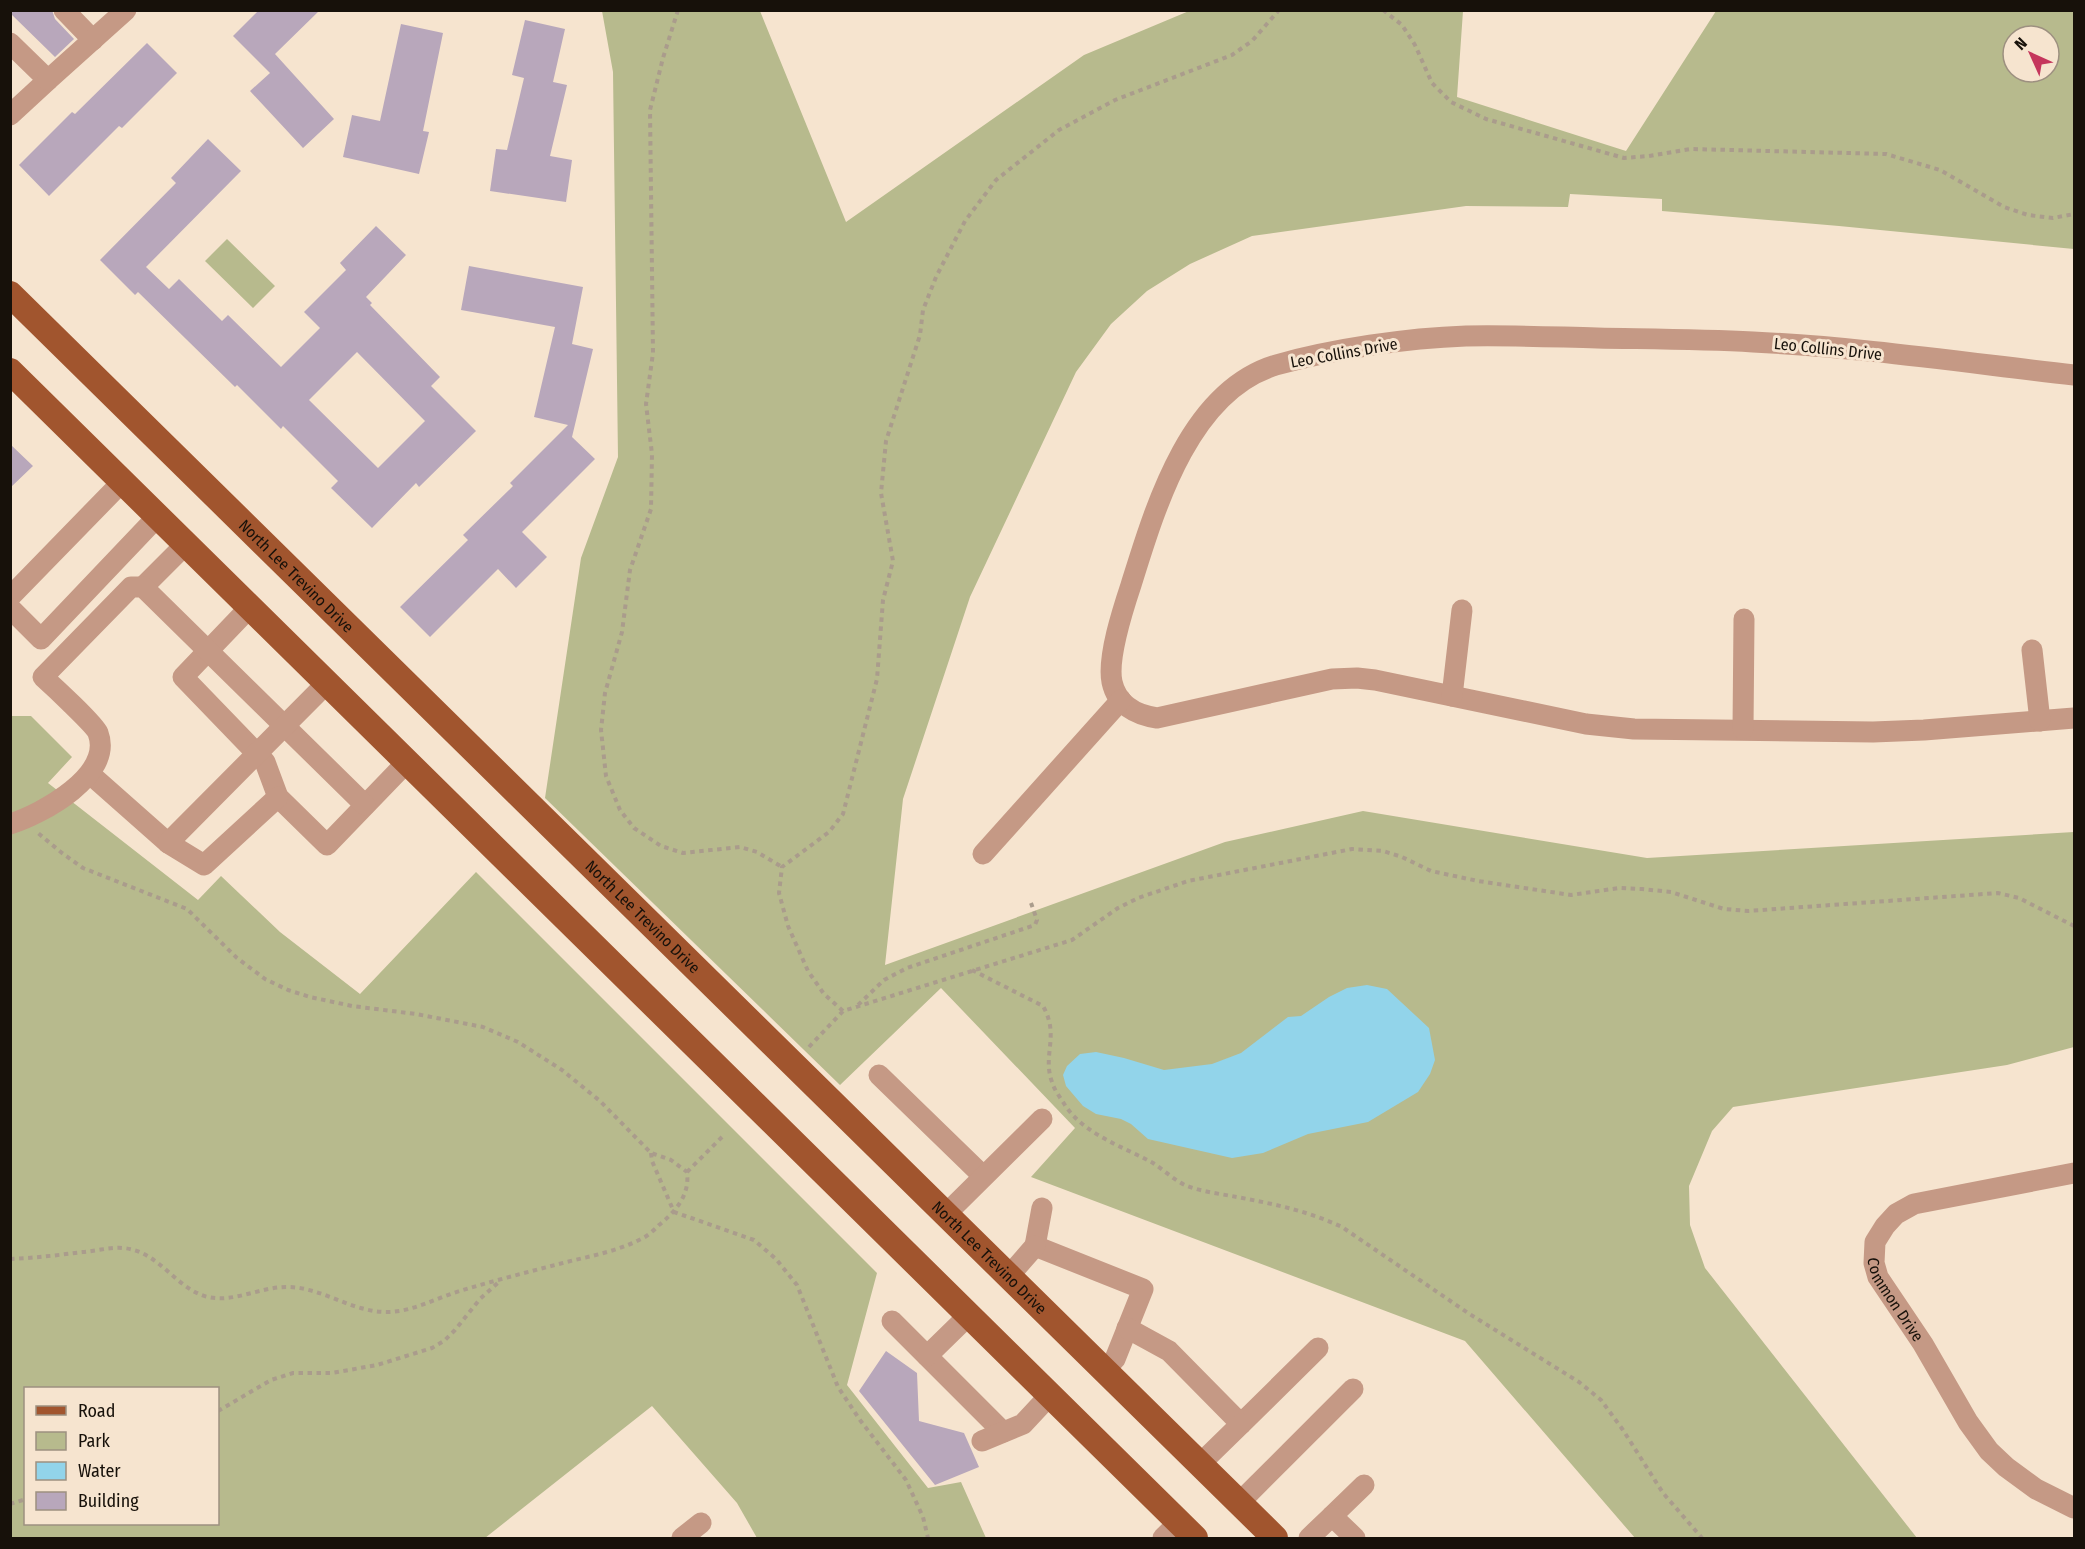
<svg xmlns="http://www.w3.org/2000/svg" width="2085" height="1549" viewBox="0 0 2085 1549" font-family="'Fira Sans Condensed',sans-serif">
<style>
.green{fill:#b7ba8d;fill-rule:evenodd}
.water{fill:#92d4ea}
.building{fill:#b8a7bb;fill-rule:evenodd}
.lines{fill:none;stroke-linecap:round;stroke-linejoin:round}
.path{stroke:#aa9c8c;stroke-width:4;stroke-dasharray:4.5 4.5;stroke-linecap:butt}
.minor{stroke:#c59985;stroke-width:21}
.major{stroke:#a1552e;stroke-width:26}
.labels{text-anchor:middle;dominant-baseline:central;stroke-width:6;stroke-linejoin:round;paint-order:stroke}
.street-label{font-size:16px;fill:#17110a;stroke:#f6e4cf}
</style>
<rect width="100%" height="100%" fill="#f6e4cf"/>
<!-- green -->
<path class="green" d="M602,11H760L846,222L1084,55L1189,11H1463L1457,97L1626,151L1716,11H2074V249L1839,226L1662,211V199L1570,194L1568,207L1466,206L1252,236L1190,264L1147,291L1111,324L1076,372L970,597L903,799L885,965L1225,842L1363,811L1647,858L2074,832V1047L2007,1065L1733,1107L1712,1131L1689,1186L1690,1225L1705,1268L1917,1538H1635L1465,1341L1031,1177L1075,1128L941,988L840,1085L545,798L581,558L618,457L613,72ZM2013,36H2049V72H2013Z
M227,239L275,286L253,308L205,261Z
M11,716H31L72,757L48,783L198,900L221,876L280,932L360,994L476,872L877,1273L847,1385L928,1488L961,1482L986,1538H757L737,1503L652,1406L485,1538H11ZM26,1388H218V1524H26Z"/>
<!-- water -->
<path class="water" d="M1367,985L1387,989L1429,1028L1435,1060L1430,1074L1418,1092L1368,1122L1308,1134L1263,1153L1232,1158L1148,1139L1131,1124L1121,1119L1096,1114L1083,1106L1066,1086L1063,1075L1067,1066L1080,1054L1096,1052L1124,1058L1164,1070L1212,1064L1241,1053L1288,1017L1301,1016L1329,997L1347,988Z"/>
<!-- building -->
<path class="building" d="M10,10H52L55,19L74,39L55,57L10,13Z
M259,10H320L275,54L334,119L303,148L250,91L270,73L233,36Z
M525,20L565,29L553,82L567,85L550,156L572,160L566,202L490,191L496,149L507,150L524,78L512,75Z
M401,24L443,33L423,131L429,132L419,174L343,157L352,115L380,121Z
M147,43L177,73L122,128L119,126L49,196L19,165L72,112L75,114Z
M208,139L241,171L146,267L169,289L179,279L222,321L228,315L281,367L320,328L304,312L346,270L340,263L376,226L406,255L366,297L372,303L370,305L440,377L431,386L476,431L419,487L416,483L372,528L331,488L338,481L283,426L281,429L237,385L235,387L138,292L135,295L100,260L176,183L171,178ZM357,352L425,421L378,468L309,400Z
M469,266L583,287L572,344L593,349L572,437L595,459L522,532L547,557L516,588L498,569L430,637L400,607L468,540L463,535L513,486L510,483L568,425L534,417L555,327L461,310Z
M10,444L33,466L10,488Z
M886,1351L917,1373L919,1421L964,1433L979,1467L935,1485L859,1391Z"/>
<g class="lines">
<!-- path -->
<path class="path" d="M678,10L663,58L650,110L653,353L646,404L652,454L651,509L630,570L622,632L605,693L601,730L606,776L620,810L634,828L661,846L683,853L740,847L757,852L782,867
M1383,10L1402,25L1415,45L1432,83L1451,102L1486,119L1624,158L1649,156L1691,149L1886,154L1940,170L2004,207L2028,215L2053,218L2074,214
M972,970L1043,1006C1060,1036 1042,1055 1052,1082C1054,1089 1059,1096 1063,1102C1082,1134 1122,1146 1153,1163C1164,1170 1175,1181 1187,1186C1203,1192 1221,1194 1237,1197C1274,1204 1308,1211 1342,1227L1468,1313L1579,1382L1601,1400L1623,1430L1663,1493L1702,1538
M858,1005L884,980L907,968L1035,925L1037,920L1031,903
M843,1011L824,994L808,971L788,926L779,893L782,867L829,832L843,814L877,679L883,600L893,561L881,493L886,441L920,335L923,310L936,277L965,221L996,180L1059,130L1115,100L1232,55L1252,41L1279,10
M809,1047L843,1011L1072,940L1118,908L1138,898L1188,881L1352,849L1383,851L1402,857L1431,871L1478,881L1571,895L1619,888L1642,889L1671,892L1724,909L1748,911L1998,893L2019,898L2074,926
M651,1153L652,1161L674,1212L754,1240L776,1259L797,1285L838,1387L860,1420L906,1480L923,1517L928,1538
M687,1172L724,1135
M10,1259C35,1258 59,1255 83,1252C96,1251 110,1247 123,1248C160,1251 175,1289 208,1297C234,1303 262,1286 289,1287C324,1288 353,1313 389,1312C415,1311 438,1297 463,1290C493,1281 524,1273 555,1265C584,1257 614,1253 641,1239C648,1236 654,1230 659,1225C676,1211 690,1195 687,1172L671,1160L651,1153L600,1101L562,1070L518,1042L483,1027L416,1014L352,1006L310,997L288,990L265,979L237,958L187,909L83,868L62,853L38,833
M218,1411L271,1380L293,1373H332L377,1365L432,1348L444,1341L455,1330L480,1299L500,1281
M10,1504L26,1499"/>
<!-- minor -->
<g class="minor">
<path d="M64,10L93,40"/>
<path d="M10,43L48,80L10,115"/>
<path d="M48,80L126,10"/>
<path d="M2074,375C1968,363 1860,347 1753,342C1701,339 1649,339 1597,338C1553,337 1510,335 1466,336C1407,338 1333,349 1276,365C1189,391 1155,508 1131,585C1123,609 1107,658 1112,682C1117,705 1136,715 1157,718L1332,679L1357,678L1375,680L1586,724L1634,729L1873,732L1924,730L2074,718"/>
<path d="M143,587L186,544"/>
<path d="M10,597L123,481"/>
<path d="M250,607L183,677L265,762L278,797L327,845L407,762"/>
<path d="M10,608L41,639L158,516"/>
<path d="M2032,650L2040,721"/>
<path d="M1452,696L1462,610"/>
<path d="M1743,729L1744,619"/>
<path d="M90,774L168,843L204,865L278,797"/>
<path d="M10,824C42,814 114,775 98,733C95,725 53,686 43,677L131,587H143L365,805"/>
<path d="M168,843L327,683"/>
<path d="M983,854L1121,700"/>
<path d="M879,1075L983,1176"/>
<path id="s1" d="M2074,1173L1914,1204L1896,1214L1885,1226L1875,1242L1874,1263L1878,1277L1923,1344L1968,1422L1989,1451L2006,1467L2036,1489L2074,1508"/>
<path d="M1042,1208L1035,1246L1143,1289L1115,1359L1104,1371"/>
<path d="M945,1215L1042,1119"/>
<path d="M1008,1277L1035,1246"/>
<path d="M892,1321L1003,1432"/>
<path d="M1127,1328L1169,1351L1241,1424L1318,1348"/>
<path d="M927,1356L969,1315"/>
<path d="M982,1441L1023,1424L1050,1395"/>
<path d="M1200,1464L1241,1424"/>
<path d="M1239,1503L1353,1389"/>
<path d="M1332,1516L1364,1485"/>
<path d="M682,1538L701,1523"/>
<path d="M1163,1538L1179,1522"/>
<path d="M1309,1538L1332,1516L1355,1538"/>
</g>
<!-- major -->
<g class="major">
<path id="s2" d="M10,294L1275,1538"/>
<path d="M10,371L1195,1538"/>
</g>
</g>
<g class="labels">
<!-- street labels -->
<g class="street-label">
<text transform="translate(1828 349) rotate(6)">Leo Collins Drive</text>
<text transform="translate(1344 353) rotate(-10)">Leo Collins Drive</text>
<text stroke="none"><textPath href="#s2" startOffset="402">North Lee Trevino Drive</textPath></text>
<text stroke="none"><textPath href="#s2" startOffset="888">North Lee Trevino Drive</textPath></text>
<text stroke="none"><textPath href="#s2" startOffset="1374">North Lee Trevino Drive</textPath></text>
<text stroke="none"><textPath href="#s1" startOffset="282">Common Drive</textPath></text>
</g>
</g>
<!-- border -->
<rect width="2085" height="1549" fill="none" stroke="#17110a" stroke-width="24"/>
<!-- legend -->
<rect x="24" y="1387" width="195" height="138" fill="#f6e4cf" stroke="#9d9080" stroke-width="1.5"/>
<rect x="36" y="1406" width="30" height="9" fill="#a1552e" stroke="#9d9080" stroke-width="1.5"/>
<text x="78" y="1417" font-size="18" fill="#17110a">Road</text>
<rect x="36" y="1432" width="30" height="18" fill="#b7ba8d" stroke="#9d9080" stroke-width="1.5"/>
<text x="78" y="1447" font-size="18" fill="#17110a">Park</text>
<rect x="36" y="1462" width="30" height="18" fill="#92d4ea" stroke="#9d9080" stroke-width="1.5"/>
<text x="78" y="1477" font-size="18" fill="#17110a">Water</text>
<rect x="36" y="1492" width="30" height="18" fill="#b8a7bb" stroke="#9d9080" stroke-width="1.5"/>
<text x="78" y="1507" font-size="18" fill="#17110a">Building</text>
<!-- north arrow -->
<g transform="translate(2031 54) rotate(315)"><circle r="28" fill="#f6e4cf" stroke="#9d9080" stroke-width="1.5"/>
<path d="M0-4.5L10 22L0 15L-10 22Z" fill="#c5365c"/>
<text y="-9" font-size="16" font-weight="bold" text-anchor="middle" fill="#17110a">N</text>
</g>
</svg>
